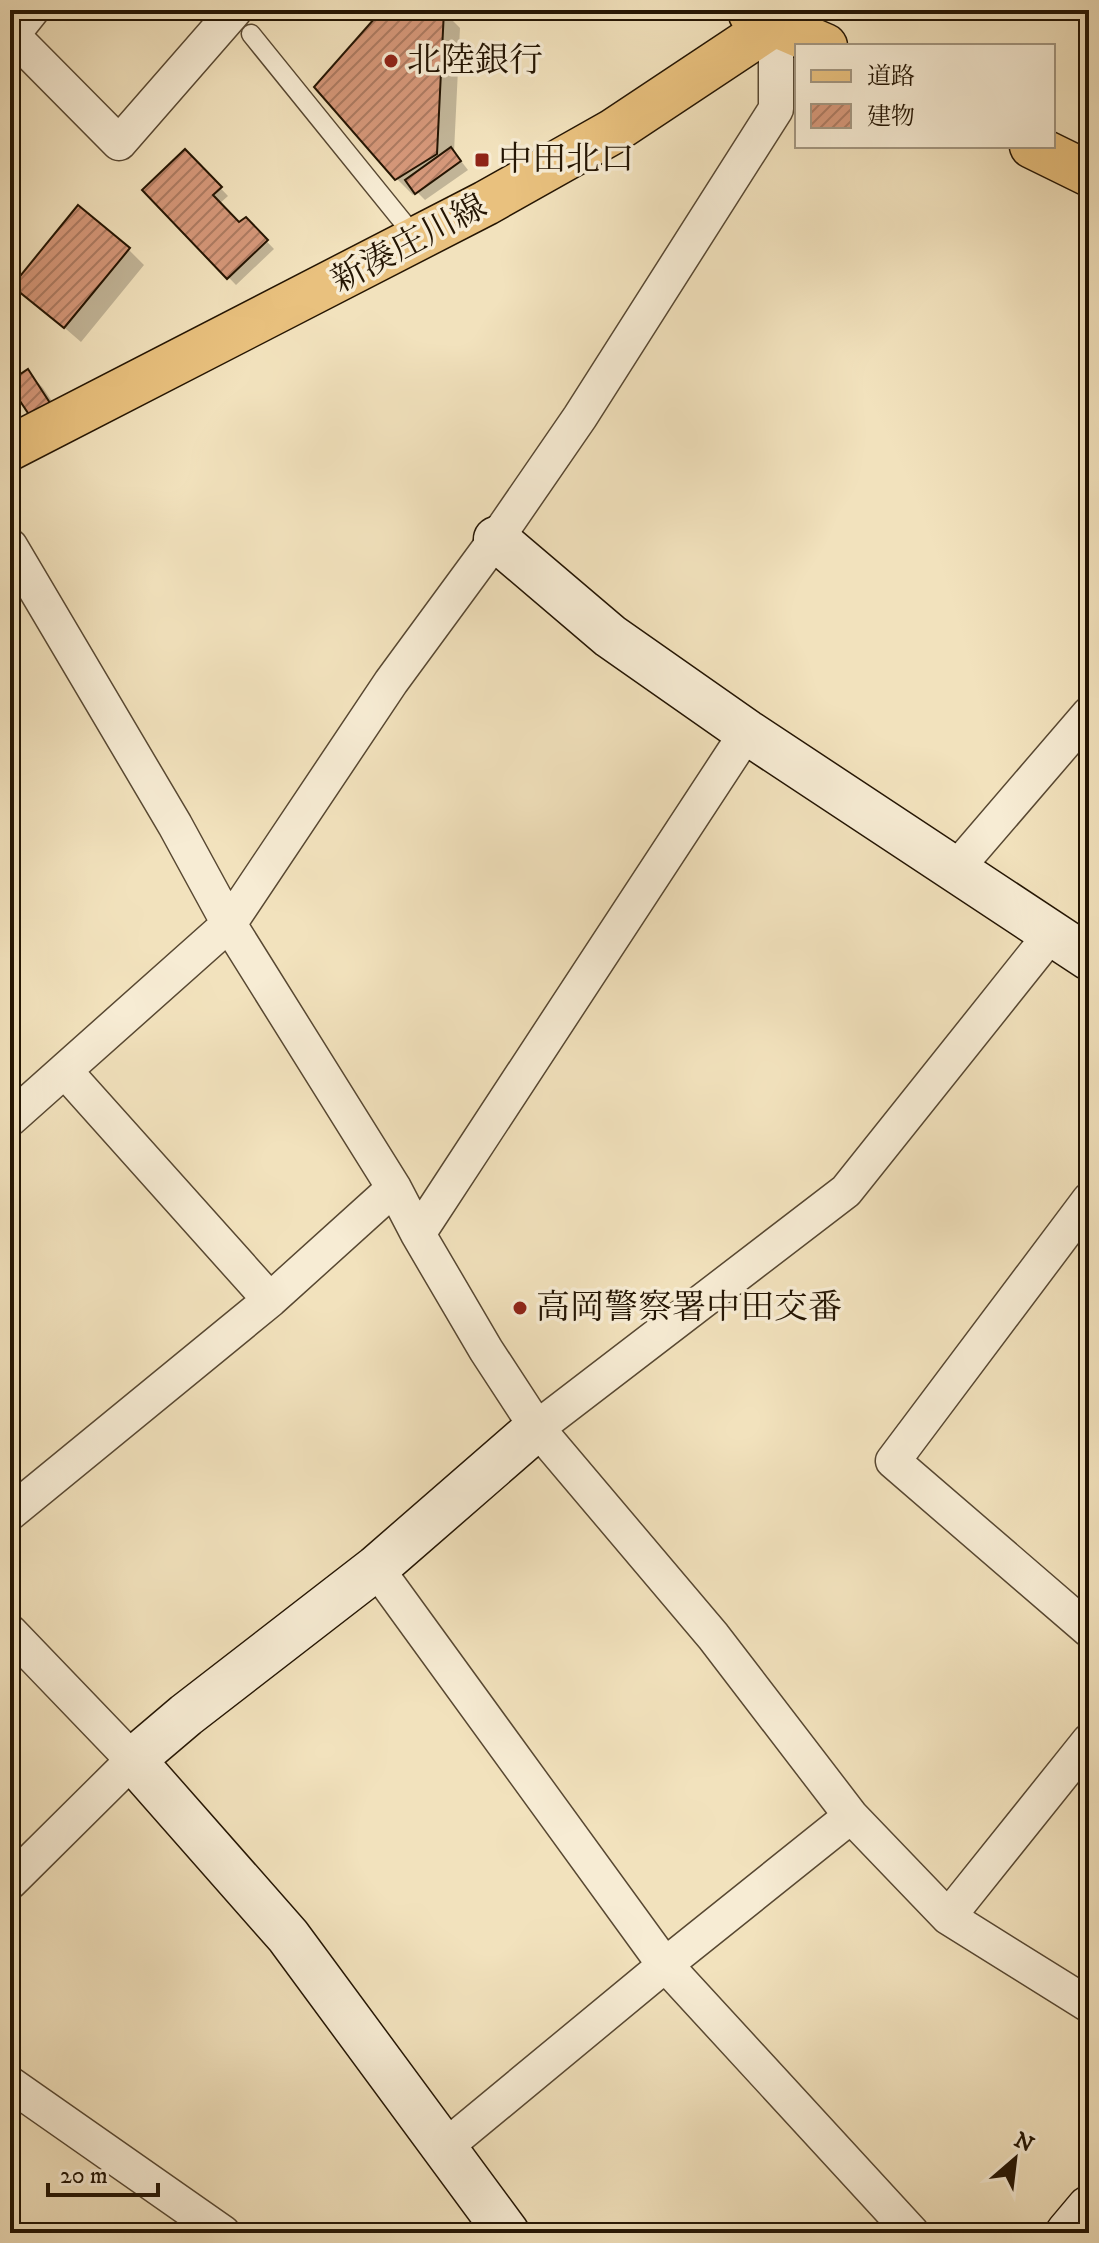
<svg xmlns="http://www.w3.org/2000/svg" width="1099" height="2243" viewBox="0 0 1099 2243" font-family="'IM FELL DW Pica','Noto Serif JP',serif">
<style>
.shadow{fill:#0003}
.building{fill:url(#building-hatch);stroke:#241503;stroke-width:2}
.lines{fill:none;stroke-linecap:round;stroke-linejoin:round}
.lane-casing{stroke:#584832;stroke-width:21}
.street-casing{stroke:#584832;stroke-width:37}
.secondary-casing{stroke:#241503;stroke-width:47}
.primary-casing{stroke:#241503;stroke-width:47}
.lane{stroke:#f7ecd4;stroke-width:18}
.street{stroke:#f7ecd4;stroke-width:34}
.secondary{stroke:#f7ecd4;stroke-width:44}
.primary{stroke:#e9c17e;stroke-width:44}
.poi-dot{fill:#8f2418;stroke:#f7ecd4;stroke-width:3}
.labels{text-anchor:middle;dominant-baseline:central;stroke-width:7;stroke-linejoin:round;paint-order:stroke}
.poi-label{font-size:34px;fill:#241503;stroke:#f7ecd4;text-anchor:start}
.street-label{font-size:34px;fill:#241503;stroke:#f7ecd4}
</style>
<defs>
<pattern id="building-hatch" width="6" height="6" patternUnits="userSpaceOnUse" patternTransform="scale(2)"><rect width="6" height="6" fill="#d6987a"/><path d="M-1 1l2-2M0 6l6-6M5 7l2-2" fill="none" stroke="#ad7b62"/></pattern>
</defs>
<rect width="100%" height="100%" fill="#f2e2bd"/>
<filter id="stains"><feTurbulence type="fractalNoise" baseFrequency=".0025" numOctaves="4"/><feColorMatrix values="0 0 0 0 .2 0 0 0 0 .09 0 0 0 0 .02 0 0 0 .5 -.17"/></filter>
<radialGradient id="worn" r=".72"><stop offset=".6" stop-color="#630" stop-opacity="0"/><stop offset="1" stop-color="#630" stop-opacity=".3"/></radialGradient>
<!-- shadow -->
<path class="shadow" d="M384,10L443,11L460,28L454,152L468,170L425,200L417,192L413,195L396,178Z
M185,151L228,196L219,204L239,225L246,220L274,249L236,285L144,190Z
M128,249L144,265L81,342L15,285Z
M27,371L43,388L65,420L48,431Z"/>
<!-- building -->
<path class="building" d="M382,10H444L437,154L395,180L314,87Z
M451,147L461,161L415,194L405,180Z
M185,149L222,187L213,195L239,222L246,217L268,240L227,279L142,190Z
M78,205L130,248L64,328L12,286Z
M28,369L50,403L30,416L10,386V381Z"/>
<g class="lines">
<!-- lane casing -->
<g class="lane-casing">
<path id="lane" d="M251,34L416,238"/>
</g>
<!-- street casing -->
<g class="street-casing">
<path id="street" d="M32,10L12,35L119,143L235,10
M10,546L175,825L229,924L394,1188L418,1234L486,1350L537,1428L713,1636L851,1816L948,1917L1089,2005
M955,870L1089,714
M65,1071L270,1300
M10,1119L229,924L391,682L496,539L580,417L776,109V23
M1089,1200L893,1461L1089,1630
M418,1234L747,732
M537,1428L846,1191L1052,933
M10,1513L270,1300L394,1188
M376,1568L661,1960L912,2233
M10,1632L133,1760L10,1882
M948,1917L1089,1741
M10,2084L223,2233
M445,2147L665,1965L851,1816"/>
</g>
<!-- secondary casing -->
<g class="secondary-casing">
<path id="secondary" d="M496,539L610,636L747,732L1089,958
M507,2233L288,1936L133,1760L186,1715L376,1568L537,1428
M1068,2233L1089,2208"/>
</g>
<!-- primary casing -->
<g class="primary-casing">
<path id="primary" d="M751,14L825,46
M1032,146L1089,174
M10,448L486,203L612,132L776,23L790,10"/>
</g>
<!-- lane -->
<use href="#lane" class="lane"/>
<!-- street -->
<use href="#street" class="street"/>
<!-- secondary -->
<use href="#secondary" class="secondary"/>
<!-- primary -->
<use href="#primary" class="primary"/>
</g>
<!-- markers -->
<g class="poi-dot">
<circle cx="391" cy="61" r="8"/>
<rect x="474" y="152" width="16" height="16" rx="4"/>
<circle cx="520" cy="1308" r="8"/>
</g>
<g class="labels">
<!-- poi labels -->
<g class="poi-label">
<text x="407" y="61">北陸銀行</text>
<text x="498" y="160">中田北口</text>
<text x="536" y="1308">高岡警察署中田交番</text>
</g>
<!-- street labels -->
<g class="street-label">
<text transform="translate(409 244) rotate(-28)">新湊庄川線</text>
</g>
</g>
<!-- margin -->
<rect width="1099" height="2243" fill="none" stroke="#f2e2bd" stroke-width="40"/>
<rect x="12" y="12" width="1075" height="2219" fill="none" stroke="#241503" stroke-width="4"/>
<rect x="20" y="20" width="1059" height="2203" fill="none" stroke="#241503" stroke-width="2"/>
<!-- legend -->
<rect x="795" y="44" width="260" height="104" fill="#f7ecd4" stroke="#a39680" stroke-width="2"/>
<rect x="811" y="70" width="40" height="12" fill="#e9c17e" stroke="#a39680" stroke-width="2"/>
<text x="867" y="84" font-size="24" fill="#241503">道路</text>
<rect x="811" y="104" width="40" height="24" fill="url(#building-hatch)" stroke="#a39680" stroke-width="2"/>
<text x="867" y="124" font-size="24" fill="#241503">建物</text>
<!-- north arrow -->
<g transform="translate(1015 2159) rotate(28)" stroke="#f7ecd4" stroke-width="6" paint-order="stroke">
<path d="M0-6L14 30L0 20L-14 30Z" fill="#241503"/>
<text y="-12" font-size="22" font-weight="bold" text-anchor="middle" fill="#241503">N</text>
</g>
<!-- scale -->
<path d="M48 2183v12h110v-12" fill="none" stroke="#241503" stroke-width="4"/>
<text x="60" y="2183" font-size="24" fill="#241503" stroke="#f7ecd4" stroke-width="6" paint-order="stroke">20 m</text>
<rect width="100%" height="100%" filter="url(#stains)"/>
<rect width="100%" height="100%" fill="url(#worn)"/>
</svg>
